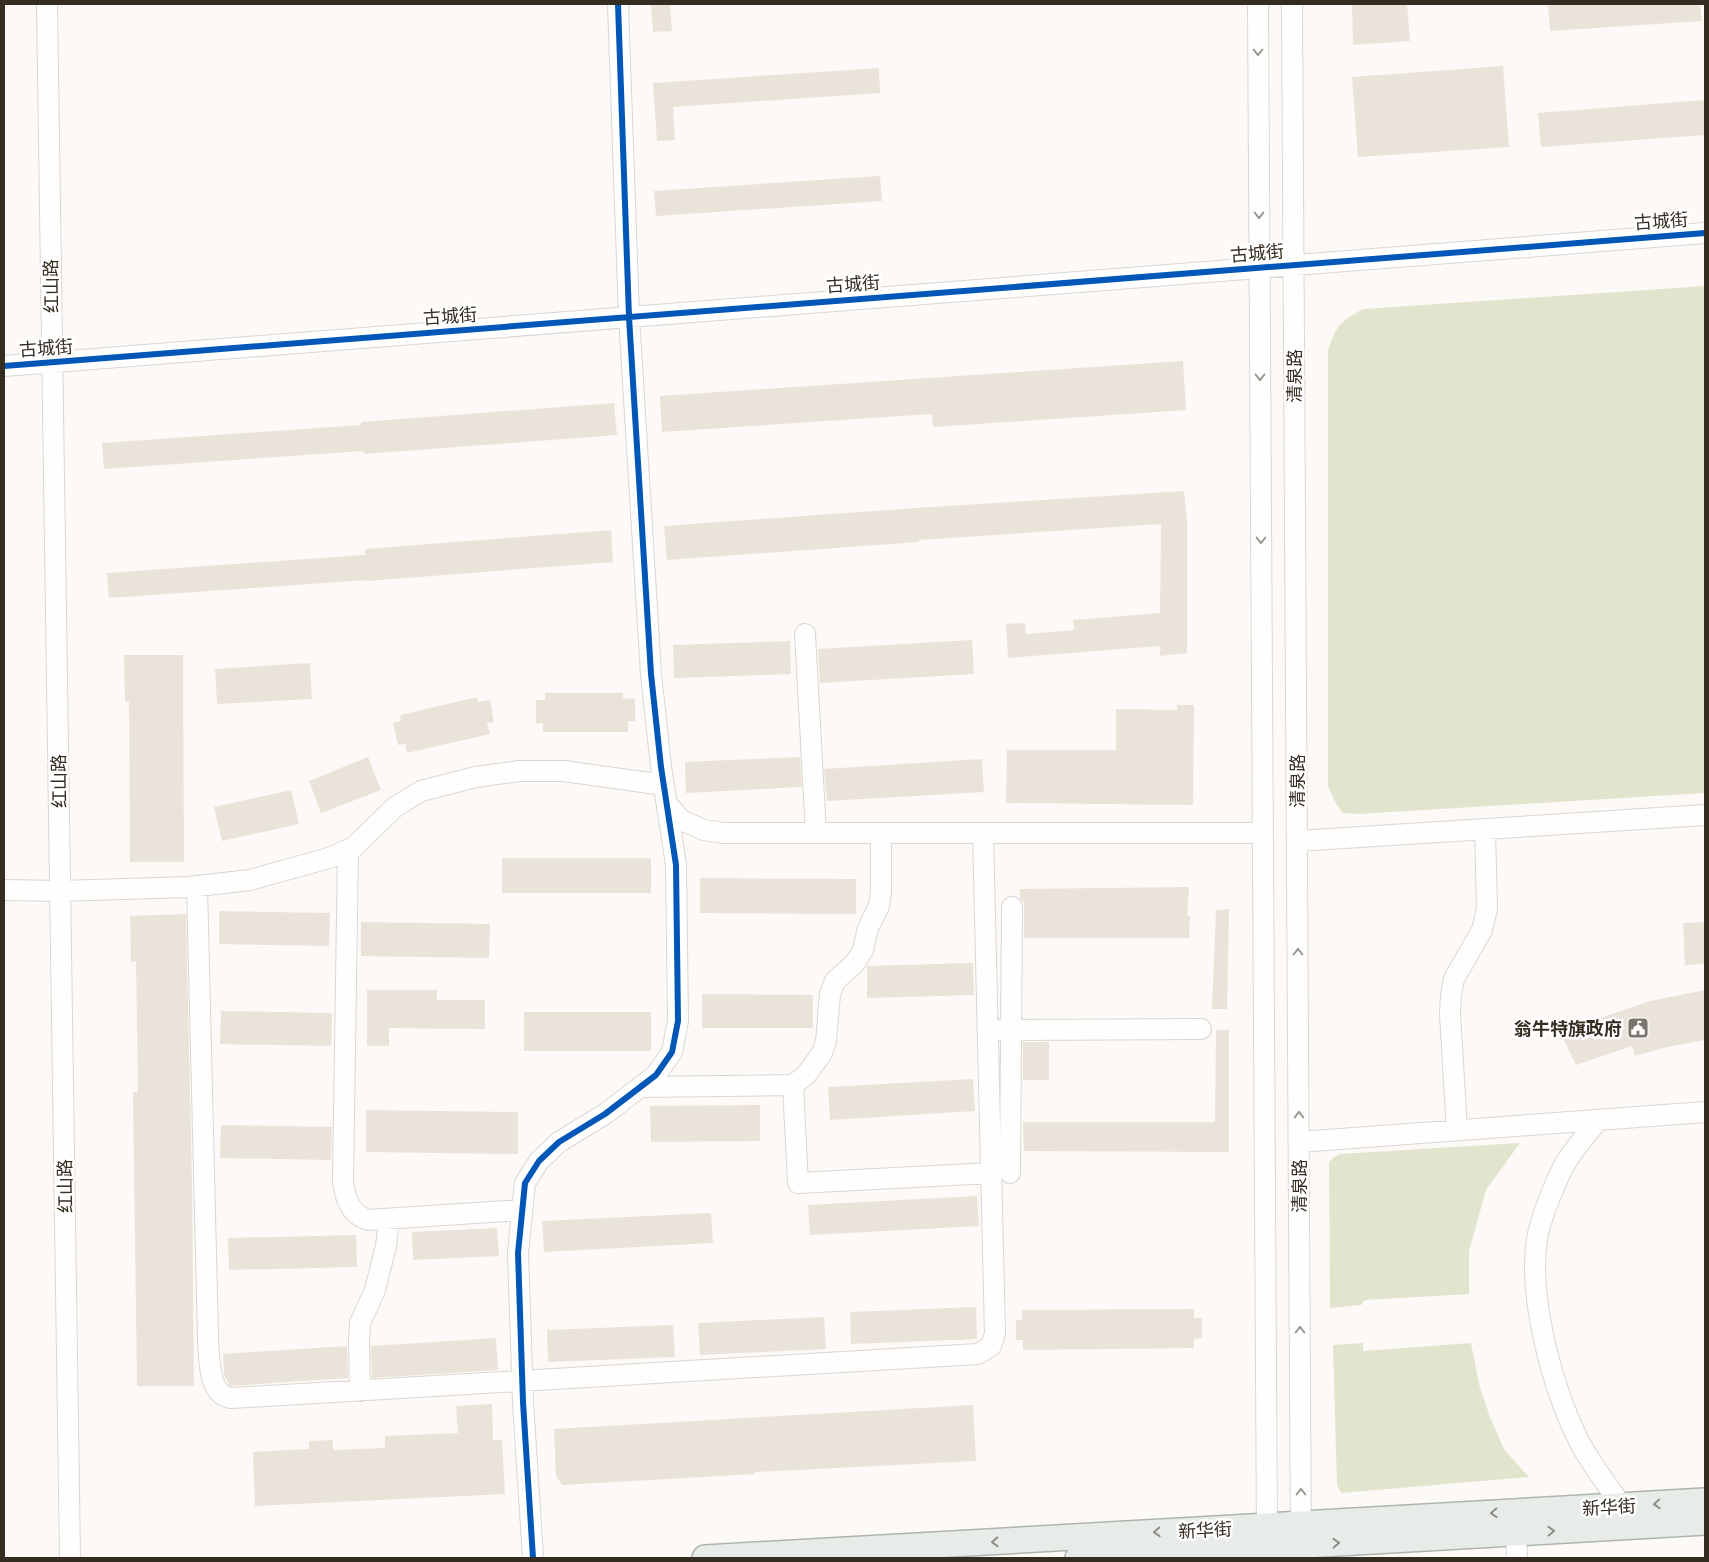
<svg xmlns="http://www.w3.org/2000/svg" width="1709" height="1562" viewBox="0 0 1709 1562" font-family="'Asap Condensed','Noto Sans SC',sans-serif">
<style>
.green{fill:#e2e5ce}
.building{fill:#eae3da}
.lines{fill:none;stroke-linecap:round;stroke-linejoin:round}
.minor-casing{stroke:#dbd6cf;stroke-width:22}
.major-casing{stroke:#adb5ad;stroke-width:28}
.minor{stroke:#fffefe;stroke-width:20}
.major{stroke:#e8ece9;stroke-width:25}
.cycleway-casing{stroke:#fff;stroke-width:9}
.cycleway{stroke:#0057b8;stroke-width:6}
.oneway{stroke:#9a9690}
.oneway2{stroke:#8e8c86}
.labels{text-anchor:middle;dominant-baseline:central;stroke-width:5;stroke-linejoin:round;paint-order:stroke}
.street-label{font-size:18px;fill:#352d22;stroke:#fff}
.poi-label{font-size:18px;font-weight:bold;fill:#352d22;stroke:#fff;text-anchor:end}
</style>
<rect width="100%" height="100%" fill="#fcf9f6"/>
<!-- green -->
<path class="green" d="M1705,286V793L1359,814L1343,813L1335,802L1328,786V350C1337,324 1340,322 1363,309Z
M1520,1143L1486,1190L1469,1251V1294L1365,1300L1361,1305L1330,1308L1329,1162L1334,1157L1340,1154Z
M1363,1343V1351L1471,1343L1479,1384L1490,1417L1504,1449L1529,1477L1341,1493L1337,1485L1333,1345Z"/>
<!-- building -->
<path class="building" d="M651,4H670L672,31L653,32Z
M1352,4H1407L1410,41L1353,45Z
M1548,4H1700L1702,21L1550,31Z
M1503,66L1509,147L1358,157L1352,77Z
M879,68L880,93L673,107L675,140L657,141L653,83Z
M1705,100V135L1541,147L1538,113Z
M880,176L882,201L656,216L654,191Z
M1183,361L1186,410L933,427L932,414L662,432L660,396Z
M614,403L617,435L364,454L363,451L104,469L102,443L361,425V422Z
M1184,491L1187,522V653L1160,656V646L1008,658L1006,624L1025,623L1026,634L1074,630L1073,620L1160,613L1161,524L919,540V542L667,560L664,526L916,508Z
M611,530L613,562L367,581V580L109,598L107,573L365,555V549Z
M972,640L974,674L820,683L818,649Z
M790,641L791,674L674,678L673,645Z
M124,655H183L184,862H130L129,702H125Z
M310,663L312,699L217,704L215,669Z
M545,693H623V698L635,699V721H628V732H543V723H536V700H545Z
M477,697L478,702L490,700L494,722L487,723L490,734L407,753L405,744L398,745L393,723L401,721L400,715Z
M1177,705H1194L1193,805L1006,803L1007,750H1116V709L1177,710Z
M368,757L381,790L321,813L309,781Z
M800,757L802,787L686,793L685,762Z
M982,759L984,792L827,801L824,769Z
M291,790L299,824L222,841L214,807Z
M502,858H651V893H502Z
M700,878L856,879V914L700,913Z
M1189,887L1187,916H1190L1189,938H1024V903L1020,899V889Z
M1229,909L1227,1009H1212L1216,910Z
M219,911L330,913L329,946L219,944Z
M186,914L192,1182L194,1386H137L133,1092H138L136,961L131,962L130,916Z
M361,922L490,924L489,958L361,956Z
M1705,922V964L1685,965L1683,923Z
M973,963L974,995L867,998V966Z
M367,990H437V1000H485V1029L389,1028V1046H367Z
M1705,990V1040L1667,1047L1635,1056L1632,1046L1576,1065L1560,1032L1650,1001Z
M702,994L813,995V1028H702Z
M221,1011L332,1013L331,1046L220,1044Z
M524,1012H651V1051H524Z
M1216,1030H1229V1152L1024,1151L1023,1122H1215Z
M1023,1042H1049V1080H1023Z
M973,1079L975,1111L830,1120L828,1087Z
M760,1105V1141L651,1142L650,1106Z
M366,1110L518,1112V1154L366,1152Z
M221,1125L332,1127L331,1160L220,1158Z
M977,1196L979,1226L810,1235L808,1205Z
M711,1213L713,1243L544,1252L542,1221Z
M497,1228L499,1256L413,1260L412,1232Z
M356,1235L357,1267L229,1270L228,1238Z
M976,1307L977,1339L851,1344L850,1312Z
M1194,1309V1318H1202V1338L1194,1339V1348L1023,1350V1340H1016V1320H1022V1310Z
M824,1317L826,1349L700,1355L698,1323Z
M673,1325L675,1357L548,1362L547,1330Z
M496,1338L498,1370L372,1378L371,1346Z
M347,1346L348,1378L230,1386L224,1375L223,1354Z
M492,1404L493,1440H502L505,1494L255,1506L253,1452L309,1449V1441L333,1440V1450L385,1448V1436L458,1433L456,1406Z
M973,1405L976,1461L755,1472V1474L562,1485L556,1476L554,1429Z"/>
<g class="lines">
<!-- minor casing -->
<g class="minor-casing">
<path id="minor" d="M47,4L70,1558
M1258,4L1267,1539
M1292,4L1301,1558
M4,366L1705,233
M805,634L816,833
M667,804L681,820L704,830L723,833H1262
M1297,841L1705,815
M348,850L343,1181C345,1198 350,1214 368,1220L522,1210
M197,886L208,1337C209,1353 208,1386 223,1395C225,1397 228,1397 231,1398C480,1385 729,1367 978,1354L991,1346L995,1334L983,833
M4,890L60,891L189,887L250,880L329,858L354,847L395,807L421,791L476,777L519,771H564L664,785
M1000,1030L1201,1029
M793,1085L798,1183L991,1173
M640,1087L793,1085L806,1075L822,1053L826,1041L830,994L835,981L855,963L863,950L868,928L879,906L881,891V833
M1598,1120C1588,1133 1577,1145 1568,1159C1558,1174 1539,1222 1537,1240C1528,1299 1553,1390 1580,1443C1592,1465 1607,1485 1622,1506
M1457,1130L1450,1014L1451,995L1454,979L1482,930L1487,909L1485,829
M1299,1142L1705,1112
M1010,1173L1012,907
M360,1391L359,1340L360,1323L375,1290L386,1246L389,1219
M1516,1533L1517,1558
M533,1558L523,1402L518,1253L525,1183L539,1161L559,1142L605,1114L656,1075L672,1052L678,1021L676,865L661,767L651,674L629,317L618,4"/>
</g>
<!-- major casing -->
<g class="major-casing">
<path id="major" d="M705,1558L1705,1501
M1078,1558L1705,1522"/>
</g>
<!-- minor -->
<use href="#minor" class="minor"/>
<!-- major -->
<use href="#major" class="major"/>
<!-- cycleway casing -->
<g class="cycleway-casing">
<path id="cycleway" d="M4,366L1705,233
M533,1558L523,1402L518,1253L525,1183L539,1161L559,1142L605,1114L656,1075L672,1052L678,1021L676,865L661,767L651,674L629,317L618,4"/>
</g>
<!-- cycleway -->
<use href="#cycleway" class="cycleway"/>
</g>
<!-- one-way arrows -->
<defs><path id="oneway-chevron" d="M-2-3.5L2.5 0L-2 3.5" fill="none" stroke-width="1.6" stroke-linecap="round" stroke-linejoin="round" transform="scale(1.25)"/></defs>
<g class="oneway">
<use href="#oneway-chevron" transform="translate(1258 52) rotate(90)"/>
<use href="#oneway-chevron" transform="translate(1259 215) rotate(90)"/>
<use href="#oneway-chevron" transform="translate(1260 377) rotate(90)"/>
<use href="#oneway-chevron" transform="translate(1261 540) rotate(90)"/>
<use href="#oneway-chevron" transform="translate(1298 952) rotate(-90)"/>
<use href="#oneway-chevron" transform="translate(1299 1115) rotate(-90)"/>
<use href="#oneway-chevron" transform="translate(1300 1330) rotate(-90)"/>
<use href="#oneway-chevron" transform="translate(1301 1492) rotate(-90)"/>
</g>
<g class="oneway2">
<use href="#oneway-chevron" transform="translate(1657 1504) rotate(177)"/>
<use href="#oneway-chevron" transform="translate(1494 1513) rotate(177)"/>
<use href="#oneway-chevron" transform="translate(1551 1531) rotate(-3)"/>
<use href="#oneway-chevron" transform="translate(1157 1532) rotate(177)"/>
<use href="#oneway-chevron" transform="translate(995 1542) rotate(177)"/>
<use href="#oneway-chevron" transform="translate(1336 1543) rotate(-3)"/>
</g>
<!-- icons -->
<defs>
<g id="civic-square" transform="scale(1.125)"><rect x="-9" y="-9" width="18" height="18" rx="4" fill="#7b746c" stroke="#fff"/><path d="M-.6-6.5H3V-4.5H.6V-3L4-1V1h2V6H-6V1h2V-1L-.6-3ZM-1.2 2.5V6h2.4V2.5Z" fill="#fff"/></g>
</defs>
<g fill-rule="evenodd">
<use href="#civic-square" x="1638" y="1028"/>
</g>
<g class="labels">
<!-- street labels -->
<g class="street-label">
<text transform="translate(1661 221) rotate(-4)">古城街</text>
<text transform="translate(1257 253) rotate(-5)">古城街</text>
<text transform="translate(853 284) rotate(-4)">古城街</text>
<text transform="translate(51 286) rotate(-91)">红山路</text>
<text transform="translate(450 316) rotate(-4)">古城街</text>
<text transform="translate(46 348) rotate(-4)">古城街</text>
<text transform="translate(1294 376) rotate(-90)">清泉路</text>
<text transform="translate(59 781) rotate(-91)">红山路</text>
<text transform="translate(1297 781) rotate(-90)">清泉路</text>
<text transform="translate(65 1186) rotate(-91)">红山路</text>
<text transform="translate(1299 1186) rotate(-90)">清泉路</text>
<text transform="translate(1609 1507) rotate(-3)">新华街</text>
<text transform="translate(1205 1530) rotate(-3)">新华街</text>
</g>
<!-- poi labels -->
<g class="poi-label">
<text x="1622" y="1028">翁牛特旗政府</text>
</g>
</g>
<!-- border -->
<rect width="1709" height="1562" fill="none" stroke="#352d22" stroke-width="10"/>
</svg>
